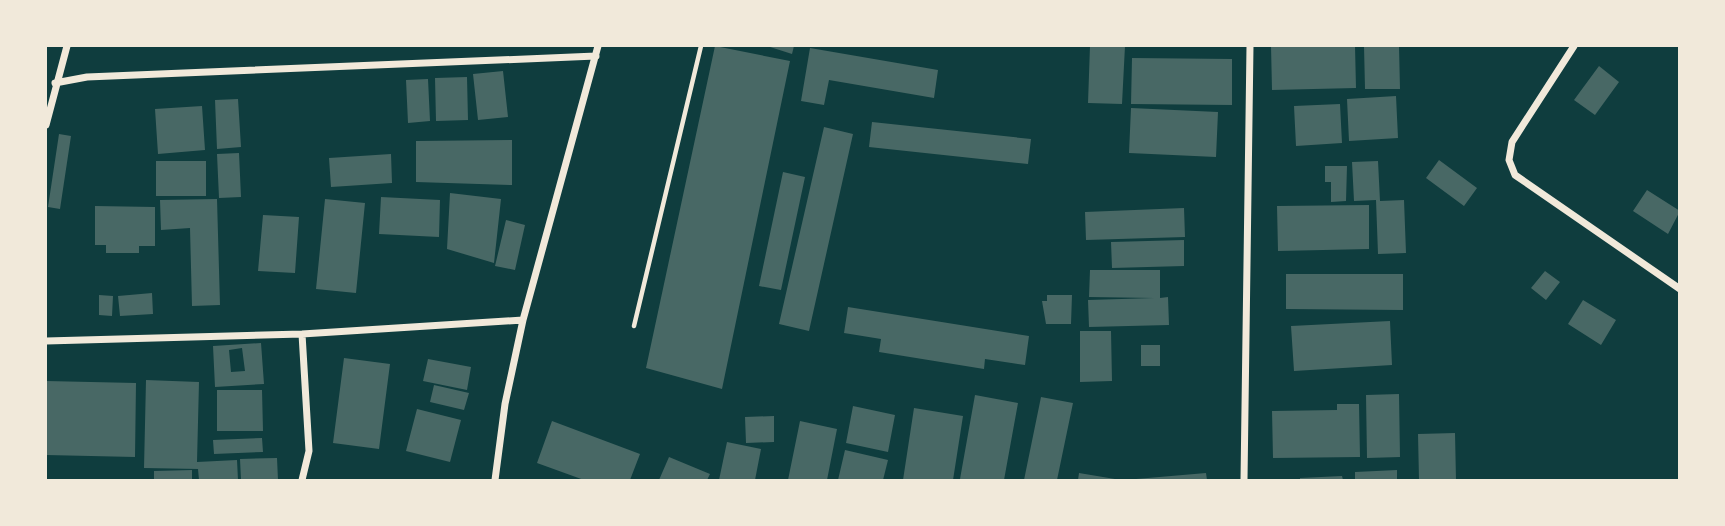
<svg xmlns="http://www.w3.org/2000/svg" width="1725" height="526" viewBox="0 0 1725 526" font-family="'Exo 2',sans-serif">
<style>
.building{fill:#486865;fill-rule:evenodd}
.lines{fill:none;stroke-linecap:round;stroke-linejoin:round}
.service{stroke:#f1e9da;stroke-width:4.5}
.minor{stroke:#f1e9da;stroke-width:7}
</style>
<rect width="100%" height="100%" fill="#0f3d3e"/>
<!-- building -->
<path class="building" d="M715,46L790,61L722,389L646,368Z
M767,46H794L792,54Z
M1090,46H1125L1122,104L1088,103Z
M1271,46H1355L1356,88L1272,90Z
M1364,46H1399L1400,89H1365Z
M810,48L938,70L934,98L829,80L824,105L801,101Z
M1132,58L1232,59V105L1131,104Z
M1599,66L1619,82L1595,115L1574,100Z
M503,71L508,117L478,120L473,74Z
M467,77L468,120L436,121L435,78Z
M428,79L430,121L408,123L406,80Z
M1396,96L1398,138L1349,141L1347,99Z
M238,99L241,147L217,149L215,100Z
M1340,104L1342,143L1296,146L1294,106Z
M202,106L205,150L158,154L155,109Z
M1131,108L1218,112L1216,157L1129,153Z
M872,122L1031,139L1028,164L869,147Z
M824,127L853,134L809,331L779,324Z
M59,134L71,136L60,209L48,207Z
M512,140V185L416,182V141Z
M239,153L241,197L219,198L217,154Z
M391,154L392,183L331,187L329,158Z
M1439,160L1477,188L1464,206L1426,178Z
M156,161H206V196H156Z
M1378,161L1380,201L1404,200L1406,253L1378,254L1376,200L1354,201L1352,162Z
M1325,166H1347L1346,201L1331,202V182H1325Z
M783,172L805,177L781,290L759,286Z
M1647,190L1680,211L1668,234L1633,211Z
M450,193L501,199L494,263L447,249Z
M381,197L440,200L439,237L379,234Z
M217,199L220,305L192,306L190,228L161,230L160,200Z
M325,199L365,203L356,293L316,289Z
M1369,205V249L1278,251L1277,206Z
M95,206L155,207V246H139V253H106V245H95Z
M1184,208L1185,237L1086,240L1085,212Z
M263,215L299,217L295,273L258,271Z
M506,220L525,225L515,270L495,266Z
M1184,240V266L1112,268L1111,242Z
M1090,270H1160V298L1168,297L1169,325L1089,327L1088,300L1154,298L1089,297Z
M1545,271L1560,282L1546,300L1531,288Z
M1286,274H1403V310L1286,309Z
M152,293L153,314L120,316L118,296Z
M99,295L113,296L112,316L99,315Z
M1047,295H1072L1071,324H1046L1042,301H1047Z
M1583,300L1616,320L1601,345L1568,324Z
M848,307L1029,336L1025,365L985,359L984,369L879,352L881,339L844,333Z
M1390,321L1392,365L1294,371L1291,326Z
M1080,331H1111L1112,381L1080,382Z
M261,343L264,384L215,387L213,346ZM242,348L245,371L231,372L229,350Z
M1141,345H1160V366H1141Z
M344,358L390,364L379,449L333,443Z
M428,359L471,367L467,390L423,381Z
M146,380L199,382L197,462L237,460L238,480H199L198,469L144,468Z
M46,381L136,383L135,457L46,455Z
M434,385L469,393L464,410L430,402Z
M217,390H262L263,431H217Z
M1399,394L1400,457L1367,458L1366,395Z
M975,395L1018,403L1004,480L960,479Z
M1041,397L1073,403L1057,480H1024Z
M1337,404H1359L1360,457L1273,458L1272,411L1337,410Z
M853,406L895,415L888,452L846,443Z
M914,408L963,416L953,480H903Z
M417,409L461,420L450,462L406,451Z
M774,416V442L746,443L745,417Z
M552,421L640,454L630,480H584L537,463Z
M800,421L837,429L827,480H788Z
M1455,433L1456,480H1419L1418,434Z
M262,438L263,452L214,454L213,440Z
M727,442L761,449L755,480H719Z
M845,450L888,460L883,480H838Z
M669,457L710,474L707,480H659Z
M277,458L278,480H241L240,459Z
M192,470V480H154V471Z
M1397,470V480H1355V472Z
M1079,473L1115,479V480H1078Z
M1206,473L1207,480H1136V479Z
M1342,476L1343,480H1300V478Z"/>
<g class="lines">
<!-- service -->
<path class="service" d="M634,326L701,46"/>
<!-- minor -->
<path class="minor" d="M1574,46L1512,142L1509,160L1515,175L1680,289
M55,83L87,77L596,56
M46,125L67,46
M46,341L302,334L523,320
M302,480L309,451L302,334
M495,480L505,404L523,320L598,46
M1244,480L1250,46"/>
</g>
<!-- border -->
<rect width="1725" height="526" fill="none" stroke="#f1e9da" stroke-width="94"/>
</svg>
